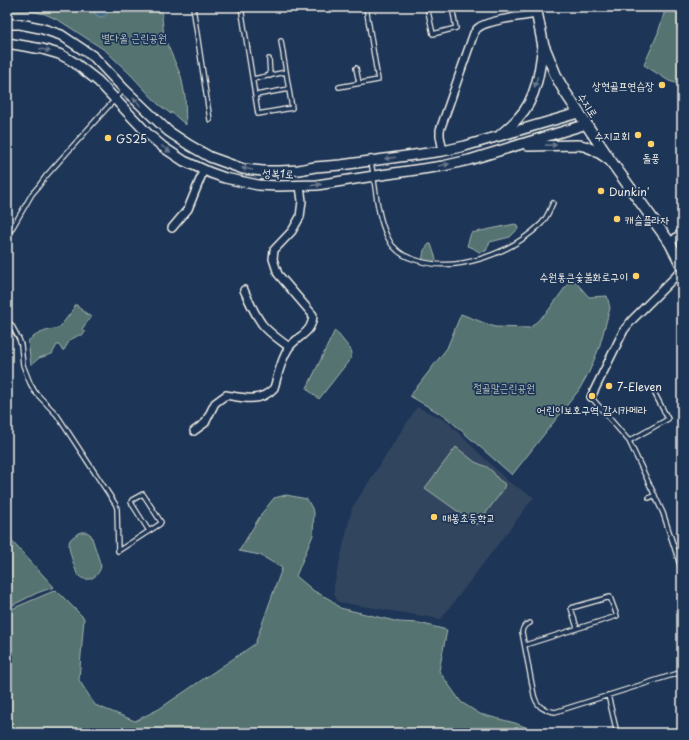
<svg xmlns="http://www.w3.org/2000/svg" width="689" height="740" viewBox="0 0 689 740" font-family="'Playpen Sans','Poor Story',sans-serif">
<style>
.built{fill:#33445e}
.green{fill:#547371;stroke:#a4b2ac}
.water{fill:#3f6b82;stroke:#87a1ab}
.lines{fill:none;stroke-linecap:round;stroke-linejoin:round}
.service-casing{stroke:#f4f1e8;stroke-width:6}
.minor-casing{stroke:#f4f1e8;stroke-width:10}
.tertiary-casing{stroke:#f4f1e8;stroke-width:12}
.secondary-casing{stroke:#f4f1e8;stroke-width:13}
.service{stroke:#1d3557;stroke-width:3.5}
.minor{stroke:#1d3557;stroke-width:7}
.tertiary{stroke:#1d3557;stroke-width:9}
.secondary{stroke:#1d3557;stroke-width:10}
.oneway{fill:#68778a}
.poi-dot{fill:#ffd166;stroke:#1d3557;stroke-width:1.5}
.labels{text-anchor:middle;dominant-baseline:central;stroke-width:3.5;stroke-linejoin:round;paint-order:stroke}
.park-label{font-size:11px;fill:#b4bfb8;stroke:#1d3557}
.poi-label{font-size:11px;fill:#f4f1e8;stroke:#1d3557;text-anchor:start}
.street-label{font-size:11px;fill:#f4f1e8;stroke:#1d3557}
</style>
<rect width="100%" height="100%" fill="#1d3557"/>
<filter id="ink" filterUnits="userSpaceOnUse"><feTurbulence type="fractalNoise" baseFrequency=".025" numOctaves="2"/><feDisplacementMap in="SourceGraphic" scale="8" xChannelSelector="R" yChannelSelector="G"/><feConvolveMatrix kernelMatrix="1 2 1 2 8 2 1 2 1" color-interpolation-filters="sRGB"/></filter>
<g filter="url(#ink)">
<!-- built -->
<path class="built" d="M417,407L445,420L510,483L534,497L441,619L338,602L334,593V585L352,508Z"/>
<!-- green -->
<path class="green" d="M7,7H161L164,37L181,76L185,96L186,125L171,112V114L158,104L131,75L106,51L60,21L45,14L29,11L7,12Z
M666,7H682V85L669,81L644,65L658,33Z
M515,224L517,225L518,229L510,237L490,242L486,251L479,252L473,248L467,246L471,233Z
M429,244H431L436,259L432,262H422L424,250Z
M572,278L589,297L607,296L610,308L599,348L589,372L579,390L512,475L446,417L410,396L447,348L461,314L495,327L530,328L548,311Z
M74,305H77L78,307L91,317L82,329L85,332L83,335H79L70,340L64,350H62L59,345H57L52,354L39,358L31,365L28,341C37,333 47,330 59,328L73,310Z
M335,330L351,350L352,353L351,358L319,399L308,390L307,388Z
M456,447L475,462L487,467L493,472L498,479L505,484L503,490L477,525L425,488Z
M286,495L307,499L314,512L313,535L296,576L314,591L331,600L340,608L399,622L419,623L447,630L439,671L461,702L480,714L515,723L528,728L532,733H7V611L56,590L84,618L79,680L95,705L135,721L159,709L255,644L282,568L260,555L239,551L262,513L274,498Z
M81,532H87L91,535L101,566C99,577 86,585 77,574C75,567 66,546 70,540C72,537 77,534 81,532Z
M7,536L54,587L37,593L7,608Z"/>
<!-- water -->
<path class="water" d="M95,7H107C110,17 99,21 94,12Z"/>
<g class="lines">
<!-- service casing -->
<g class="service-casing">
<path id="service" d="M193,7L210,120
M241,7L258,114L292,108L281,41
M427,7L433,34L456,28L452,7
M269,59L270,76
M356,68L359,83
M253,79L286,72
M339,87L378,80L366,7
M256,95L289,89
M371,162C376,186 376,213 387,236C389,239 390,243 393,246C400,254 406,257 416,260C457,274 511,253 541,224C547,218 550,209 553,203
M7,237L32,194L38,187L46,176L106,109L124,90
M7,320L12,326L19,339L21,345L23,365L30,383L35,392L57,415L116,505L117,509L118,551
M591,397L629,441L663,513L682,571
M629,441L668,419L655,394
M649,498L655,495
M118,551C132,542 146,533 160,524L161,522L143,494L132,500L131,502L132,504L149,531
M530,623C525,625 523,626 522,632L534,695C537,707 543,710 555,712L682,672
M525,645L617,616L610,597L571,608L577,628
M608,695L617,733"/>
</g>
<!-- minor casing -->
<g class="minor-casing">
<path id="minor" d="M443,151L440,136V130L474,33C475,32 477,28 478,28C487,20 524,16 537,14
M172,228L188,209L201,177L203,170
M670,243L682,232
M244,290C249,301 254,313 262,324C269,333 280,340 289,347
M591,397L624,330L632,320L682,270
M194,431L205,423L215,403L226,395C244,398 260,403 274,388C278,375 281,360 288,349C297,335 312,335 313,315L278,274L273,259L274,250L292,231L300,217L302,201L300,186"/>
</g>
<!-- tertiary casing -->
<g class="tertiary-casing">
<path id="tertiary" d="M7,24H20L40,28L61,35L94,57L125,90L168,131L189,145L210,157L243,169L263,171H280L299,170L315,167L341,165L443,151L465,146L578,113
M7,43L42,49L59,54L67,58L75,63L98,81L149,135L163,147L184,161L211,173L225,178L258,185L278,186L317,185L374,176L443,166L469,160L587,124
M501,134C507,129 514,123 519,117C537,98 540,69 543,44
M528,146L578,145C590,146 599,153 609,160"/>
</g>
<!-- secondary casing -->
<g class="secondary-casing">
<path id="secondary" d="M536,7L537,14L543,44L557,78L565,92L610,160L670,243L682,266"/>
</g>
<!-- service -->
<use href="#service" class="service"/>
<!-- minor -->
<use href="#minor" class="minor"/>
<!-- tertiary -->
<use href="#tertiary" class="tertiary"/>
<!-- secondary -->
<use href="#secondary" class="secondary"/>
</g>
<!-- one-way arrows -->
<defs><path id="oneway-solid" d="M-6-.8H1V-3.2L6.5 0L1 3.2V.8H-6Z"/></defs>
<g class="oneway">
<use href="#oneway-solid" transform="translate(45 50) rotate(14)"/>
<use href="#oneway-solid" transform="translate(536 82) rotate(106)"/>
<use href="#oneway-solid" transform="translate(137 102) rotate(-136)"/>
<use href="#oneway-solid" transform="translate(551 145) rotate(-1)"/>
<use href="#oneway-solid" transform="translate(166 149) rotate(35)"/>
<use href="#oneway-solid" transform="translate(390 158) rotate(173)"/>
<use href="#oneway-solid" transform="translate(444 165) rotate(-10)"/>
<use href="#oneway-solid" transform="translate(247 169) rotate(-170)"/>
<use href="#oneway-solid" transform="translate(316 185) rotate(-6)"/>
</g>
</g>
<!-- markers -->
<g class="poi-dot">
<circle cx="662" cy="85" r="4"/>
<circle cx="638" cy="135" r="4"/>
<circle cx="108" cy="138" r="4"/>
<circle cx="651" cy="144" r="4"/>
<circle cx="601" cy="191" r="4"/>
<circle cx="617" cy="219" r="4"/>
<circle cx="636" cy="276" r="4"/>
<circle cx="609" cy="386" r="4"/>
<circle cx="592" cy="396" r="4"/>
<circle cx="434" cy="517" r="4"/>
</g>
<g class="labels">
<!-- park labels -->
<g class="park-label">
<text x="134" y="37">별다올 근린공원</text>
<text x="504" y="387">절골말근린공원</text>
</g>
<!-- poi labels -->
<g class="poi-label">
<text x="654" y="85" text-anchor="end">상현골프연습장</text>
<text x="630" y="135" text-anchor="end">수지교회</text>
<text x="116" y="138">GS25</text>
<text x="651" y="157" text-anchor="middle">돌풍</text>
<text x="609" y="191">Dunkin'</text>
<text x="625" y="219">캐슬플라자</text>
<text x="628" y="276" text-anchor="end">수원통큰숯불화로구이</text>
<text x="617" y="386">7-Eleven</text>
<text x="592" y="409" text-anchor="middle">어린이보호구역 감시카메라</text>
<text x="442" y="517">매봉초등학교</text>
</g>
<!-- street labels -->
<g class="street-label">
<text transform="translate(588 105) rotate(56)">수지로</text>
<text transform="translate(278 173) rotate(3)">성복1로</text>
</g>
</g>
<!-- margin -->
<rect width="689" height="740" fill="none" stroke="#1d3557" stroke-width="24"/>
<rect x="12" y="12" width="665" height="716" fill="none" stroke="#f4f1e8" stroke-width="1.5" filter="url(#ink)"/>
</svg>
